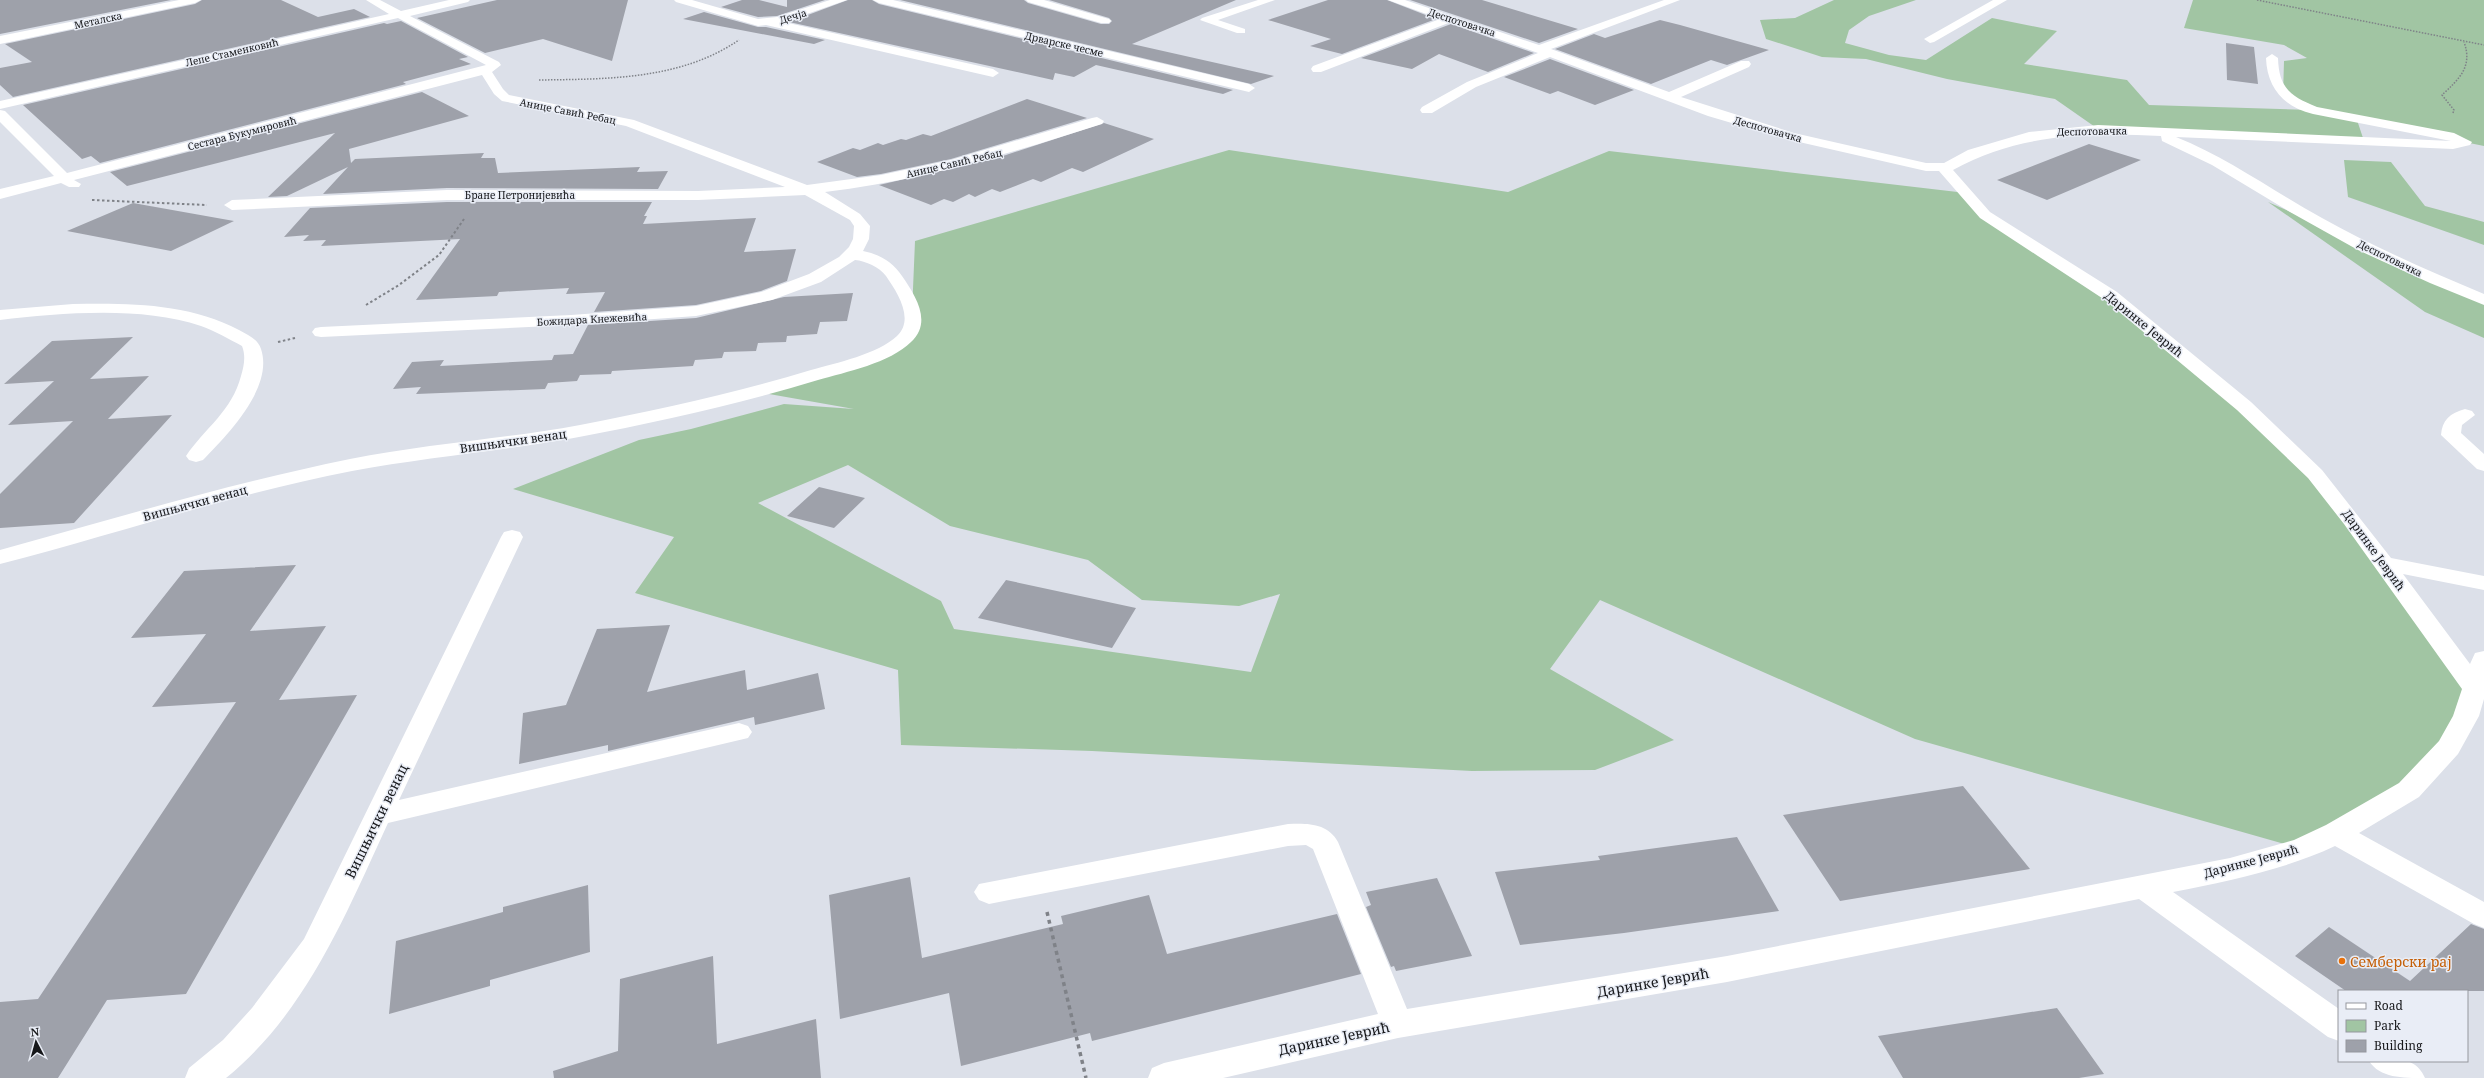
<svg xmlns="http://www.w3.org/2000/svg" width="2484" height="1078" viewBox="0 0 2484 1078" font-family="'Noto Serif',serif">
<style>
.green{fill:#a1c5a3;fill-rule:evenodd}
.building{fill:#9ea1aa}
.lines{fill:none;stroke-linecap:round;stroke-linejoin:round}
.path-far2{stroke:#7f8288;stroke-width:1.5;stroke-dasharray:1.5 1.5;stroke-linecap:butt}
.path-far1{stroke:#7f8288;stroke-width:2;stroke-dasharray:2.5 2.5;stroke-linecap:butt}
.path{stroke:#7f8288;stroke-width:3.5;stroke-dasharray:4 4;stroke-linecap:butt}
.minor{fill:#fff;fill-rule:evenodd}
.food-dot{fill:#e8710a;stroke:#e9edf6;stroke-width:1.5}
.labels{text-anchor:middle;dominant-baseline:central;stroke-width:3;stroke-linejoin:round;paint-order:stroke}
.far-street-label{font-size:10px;fill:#16171a;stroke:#e9edf6}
.street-label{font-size:12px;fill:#16171a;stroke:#e9edf6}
.near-street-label{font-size:14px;fill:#16171a;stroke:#e9edf6}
.near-food-label{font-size:14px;fill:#c56008;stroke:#e9edf6;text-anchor:start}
</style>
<rect width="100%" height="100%" fill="#dce0e9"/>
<!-- green -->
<path class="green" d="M1834,0H1916L1869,16L1849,30L1845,43L1889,55L1926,60L1992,18L2057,31L2024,64L2127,80L2149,105L2312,110L2283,95L2284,61L2307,58L2284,45L2184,28L2193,0H2484V146L2357,120L2364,141L2098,129L2055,99L1947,79L1866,59L1822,57L1766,39L1760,20L1795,18Z
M1229,150L1508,192L1609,151L1966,193L1977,208L2096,285L2315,474L2474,688L2409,790L2302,849L1915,739L1600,600L1550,669L1674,740L1595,770L1472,771L1092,751L901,745L898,670L635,593L674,537L513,489L639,440L691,429L784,404L854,409L758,392L895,347L912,313L915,241ZM848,465L950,526L1088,560L1142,600L1239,606L1280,594L1251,672L954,629L941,601L758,503Z
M2344,160L2391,162L2425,206L2484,222V245L2348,197Z
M2268,202L2484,297V338L2425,312Z"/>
<!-- building -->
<path class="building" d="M0,0H171L0,34Z
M202,0H281L318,17L354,9L370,17L13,97L0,85V68L32,62L5,44L195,4Z
M497,0H628L612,61L543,39L485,53L417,18Z
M742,0H759L787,7V0H825L777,16L758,17L721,7Z
M848,0H872L879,4L1233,90L1223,94L1096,65L1074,77L1055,73L1053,80L789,22Z
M900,0H1024L1028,3L1101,24H1109L1112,21L1109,18L1049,0H1236L1132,44L1274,76L1251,84Z
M1328,0H1387L1436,19L1342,54L1310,46L1331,39L1268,20Z
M1410,0H1482L1578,29L1539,43Z
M704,12L758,27H766L825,40L814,44L683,19Z
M1660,20L1680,25L1769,50L1727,65L1711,60L1651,84L1555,49L1594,34L1605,38Z
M401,21L468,57L459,59L471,64L403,82L406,84L100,163L91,156L82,159L23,105L384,23L387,24Z
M1451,24L1534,53L1488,72L1439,54L1412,69L1361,58Z
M2226,43L2254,47L2258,84L2227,80Z
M1550,59L1634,90L1595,105L1558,91L1550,94L1504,77Z
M422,92L469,116L349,149L351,163L355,159L484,153L481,158H495L498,173L640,167L637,172L668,171L658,189L447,188L323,194L348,167L287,196L268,197L335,133L127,186L110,172Z
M1027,99L1087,118L951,159L881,174L857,177L817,162L853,148L860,150L878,143L883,145L901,139L906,140L923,134L931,136Z
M1104,123L1154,139L1083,172L1072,168L1041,182L1033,179L1000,192L992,189L975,197L969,194L953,202L944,199L931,205L879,185L1000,157Z
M2089,144L2141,160L2047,200L1997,180Z
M447,202H652L644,216H647L643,224L756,218L744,252L796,249L787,281L761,291L696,305L594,312L605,292L566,294L569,288L499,292L497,296L416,300L460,239L321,246L326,240L303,241L309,235L284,237L310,208Z
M133,203L234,221L171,251L67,231Z
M853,293L847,321L820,322L817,334L787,336L786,342L758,343L756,351L724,352L722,358L695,360L693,366L612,371L611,374L580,375L577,381L548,383L545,389L416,394L421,387L393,389L412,362L444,360L440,366L552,360L554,355L573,354L588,325L696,318L784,297Z
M133,337L90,379L149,376L108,419L172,415L74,523L0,528V494L73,421L8,425L54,381L4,384L52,341Z
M819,487L865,498L834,528L787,516Z
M296,565L250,631L326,626L279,700L357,695L186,994L107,1000L58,1078H0V1002L38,999L236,702L152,707L206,634L131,638L184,571Z
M1006,580L1136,608L1112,648L978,618Z
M670,625L647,692L745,670L747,690L818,673L825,709L755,725L754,717L608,751V745L519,764L523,713L566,705L597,629Z
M1963,786L2030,869L1840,901L1783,815Z
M1737,837L1779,911L1624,933L1520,945L1495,872L1600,860L1598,856Z
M910,877L922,958L1063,924L1061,916L1149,895L1167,954L1337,914L1361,974L1092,1041L1090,1033L961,1066L949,993L840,1019L829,895Z
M1437,878L1472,956L1396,971L1394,966L1391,967L1366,907L1371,905L1366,892Z
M588,885L590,952L490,980V986L389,1014L396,941L503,912V907Z
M2471,924L2484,929V991H2346L2295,956L2329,927L2410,981Z
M713,956L717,1044L816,1019L821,1078H554L553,1071L618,1051L620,979Z
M2057,1008L2104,1074L2079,1078H1903L1878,1036Z"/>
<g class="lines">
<!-- path-far2 -->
<path class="path-far2" d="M2257,0L2484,45
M539,80C608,79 680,80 739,40
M2453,113L2454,110L2442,95C2459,79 2473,67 2464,42"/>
<!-- path-far1 -->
<path class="path-far1" d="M92,200L207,205
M366,305L399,285L439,255L464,219
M278,342L295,338"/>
<!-- path -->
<path class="path" d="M1047,912L1086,1078"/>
<!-- minor -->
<path class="minor" d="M179,0H201L195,3L0,44V36Z
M366,0H380L401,11L449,0H470L468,2L410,16L499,62L501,65L492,72L503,89L509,95L634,120L807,185L881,175L951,160L1092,118L1097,117L1104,121L1102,124C1011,153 920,181 825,192L860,214L870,226L869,239L863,251C879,254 893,262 902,276C915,295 933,322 911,342C890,363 846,372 818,380C740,404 659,422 579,437C504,451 427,457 352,471C232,494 117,534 0,564V550C116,518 232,483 350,459C426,444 504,439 580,425C657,410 735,393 811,370C836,363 878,354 897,336C915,319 897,292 886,276C879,267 866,261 855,260L821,282L772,300L696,316L571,325L321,337L315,336L312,332L315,328L321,327L571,315L696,306L761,292L809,274L839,257L849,247L853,239L854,226L850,220L805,195L698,200H447L232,210L224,205L232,200L447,190L698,191L785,187L626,126L502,101L494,94L482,75L74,180L81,184L79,187H69L61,183L0,199V189L54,176L0,122V110L5,111L67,173L486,65L398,18L0,109V101L389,14Z
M674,0H692L758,19L777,17L830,0H847L784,22L993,69L999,73L993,77L766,25L758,26L676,2Z
M873,0H893L1249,84L1255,88L1249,92L879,3Z
M1026,0H1044L1109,19L1111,21L1109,23H1101L1028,2Z
M1258,0H1275L1218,20L1245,29V33H1237L1200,20L1202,18Z
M1388,0H1405L1539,45L1664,0H1680L1551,49L1669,92L1741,61H1749L1751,64L1749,67L1681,97L1794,133L1926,163H1944L1968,150L2029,132L2098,125L2451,141L2313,114C2284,107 2267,88 2266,58L2272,54L2278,58C2279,88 2290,96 2317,107L2454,133L2472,142L2470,145L2453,149L2176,137C2228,158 2273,191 2322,218C2374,247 2429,271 2484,294V305L2430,283L2358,250L2290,212L2212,165L2162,141L2161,136C2087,133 2020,133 1953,170L1990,212L2117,292L2251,402L2322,470L2391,558L2484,576V590L2403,574L2470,664L2475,653L2484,651V699L2479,716L2458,754L2419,797L2359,833L2484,902V928L2474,924L2335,846C2284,870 2228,881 2173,892L2339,1009V1041L2328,1037L2139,899L1727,982L1398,1038L1223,1078H1148L1152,1068L1164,1063L1378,1014L1313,849L1306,845L1288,846L989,904L979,900L974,892L979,884L1288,824C1307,823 1328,823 1338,842L1407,1009L1727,956L2230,858L2294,840L2326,825L2399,783L2439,741L2453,716L2462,689L2344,524L2308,478L2237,410L2105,300L1980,218L1939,171H1926L1786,139L1708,116L1550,57L1476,87L1432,113H1422L1420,110L1422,107L1467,82L1538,53L1451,22L1321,72H1313L1311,69L1313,66L1440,19Z
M1993,0H2007L1934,42L1930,43L1924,39Z
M73,304C128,303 189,303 239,330C248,335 258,339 261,349C274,388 227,435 203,460L196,462L189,460L186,456C205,428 232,411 241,376C244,366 246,356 242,346C229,339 215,331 201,326C141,306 62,313 0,320V310Z
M2465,409L2472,411L2475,415L2462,425L2461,433L2484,454V471L2477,469L2441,435C2442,420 2450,413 2465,409Z
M512,530L520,532L523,537L399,800L739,723L748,726L752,732L748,738L388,823C346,914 306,1013 226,1078H185L189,1068L223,1040L252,1008L304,939L501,537L504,532Z
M2369,1061C2392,1061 2414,1053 2425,1078C2402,1078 2380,1078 2369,1061Z"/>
</g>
<!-- markers -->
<circle class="food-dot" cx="2342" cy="961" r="4"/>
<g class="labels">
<!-- far-street labels -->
<g class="far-street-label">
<text transform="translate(793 16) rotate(-17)">Дечја</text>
<text transform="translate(98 20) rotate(-12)">Металска</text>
<text transform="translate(1462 22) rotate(18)">Деспотовачка</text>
<text transform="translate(1064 44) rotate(13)">Дрварске чесме</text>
<text transform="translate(232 52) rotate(-13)">Лепе Стаменковић</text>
<text transform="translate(568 111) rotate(11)">Анице Савић Ребац</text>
<text transform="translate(1768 129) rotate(16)">Деспотовачка</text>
<text transform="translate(2092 131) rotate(-1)">Деспотовачка</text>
<text transform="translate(242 133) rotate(-14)">Сестара Букумировић</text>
<text transform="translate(954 163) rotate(-13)">Анице Савић Ребац</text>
<text x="520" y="195">Бране Петронијевића</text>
<text transform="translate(2390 258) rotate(26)">Деспотовачка</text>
<text transform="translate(592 319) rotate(-3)">Божидара Кнежевића</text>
</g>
<!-- street labels -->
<g class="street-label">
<text transform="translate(2144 324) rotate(39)">Даринке Јеврић</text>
<text transform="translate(513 441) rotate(-8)">Вишњички венац</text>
<text transform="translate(195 503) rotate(-15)">Вишњички венац</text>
<text transform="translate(2374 550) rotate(54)">Даринке Јеврић</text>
<text transform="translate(2251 861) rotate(-15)">Даринке Јеврић</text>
</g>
<!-- near-street labels -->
<g class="near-street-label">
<text transform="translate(376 821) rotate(-64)">Вишњички венац</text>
<text transform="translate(1653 982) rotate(-10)">Даринке Јеврић</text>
<text transform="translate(1334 1038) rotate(-12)">Даринке Јеврић</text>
</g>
<!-- near-food labels -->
<g class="near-food-label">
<text x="2350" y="961">Семберски рај</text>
</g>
</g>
<!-- legend -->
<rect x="2338" y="990" width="130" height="72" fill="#e9edf6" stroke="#95979e"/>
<rect x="2346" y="1003" width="20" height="6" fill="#ffffff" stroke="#95979e"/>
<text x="2374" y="1010" font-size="12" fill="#16171a">Road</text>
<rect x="2346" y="1020" width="20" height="12" fill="#a1c5a3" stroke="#95979e"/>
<text x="2374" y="1030" font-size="12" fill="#16171a">Park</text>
<rect x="2346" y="1040" width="20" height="12" fill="#9ea1aa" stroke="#95979e"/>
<text x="2374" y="1050" font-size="12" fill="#16171a">Building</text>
<!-- north arrow -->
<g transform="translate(36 1042) rotate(354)" stroke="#e9edf6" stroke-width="3" paint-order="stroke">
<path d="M0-3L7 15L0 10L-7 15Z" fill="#16171a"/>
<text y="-6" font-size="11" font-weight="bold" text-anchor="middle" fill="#16171a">N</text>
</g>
</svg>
